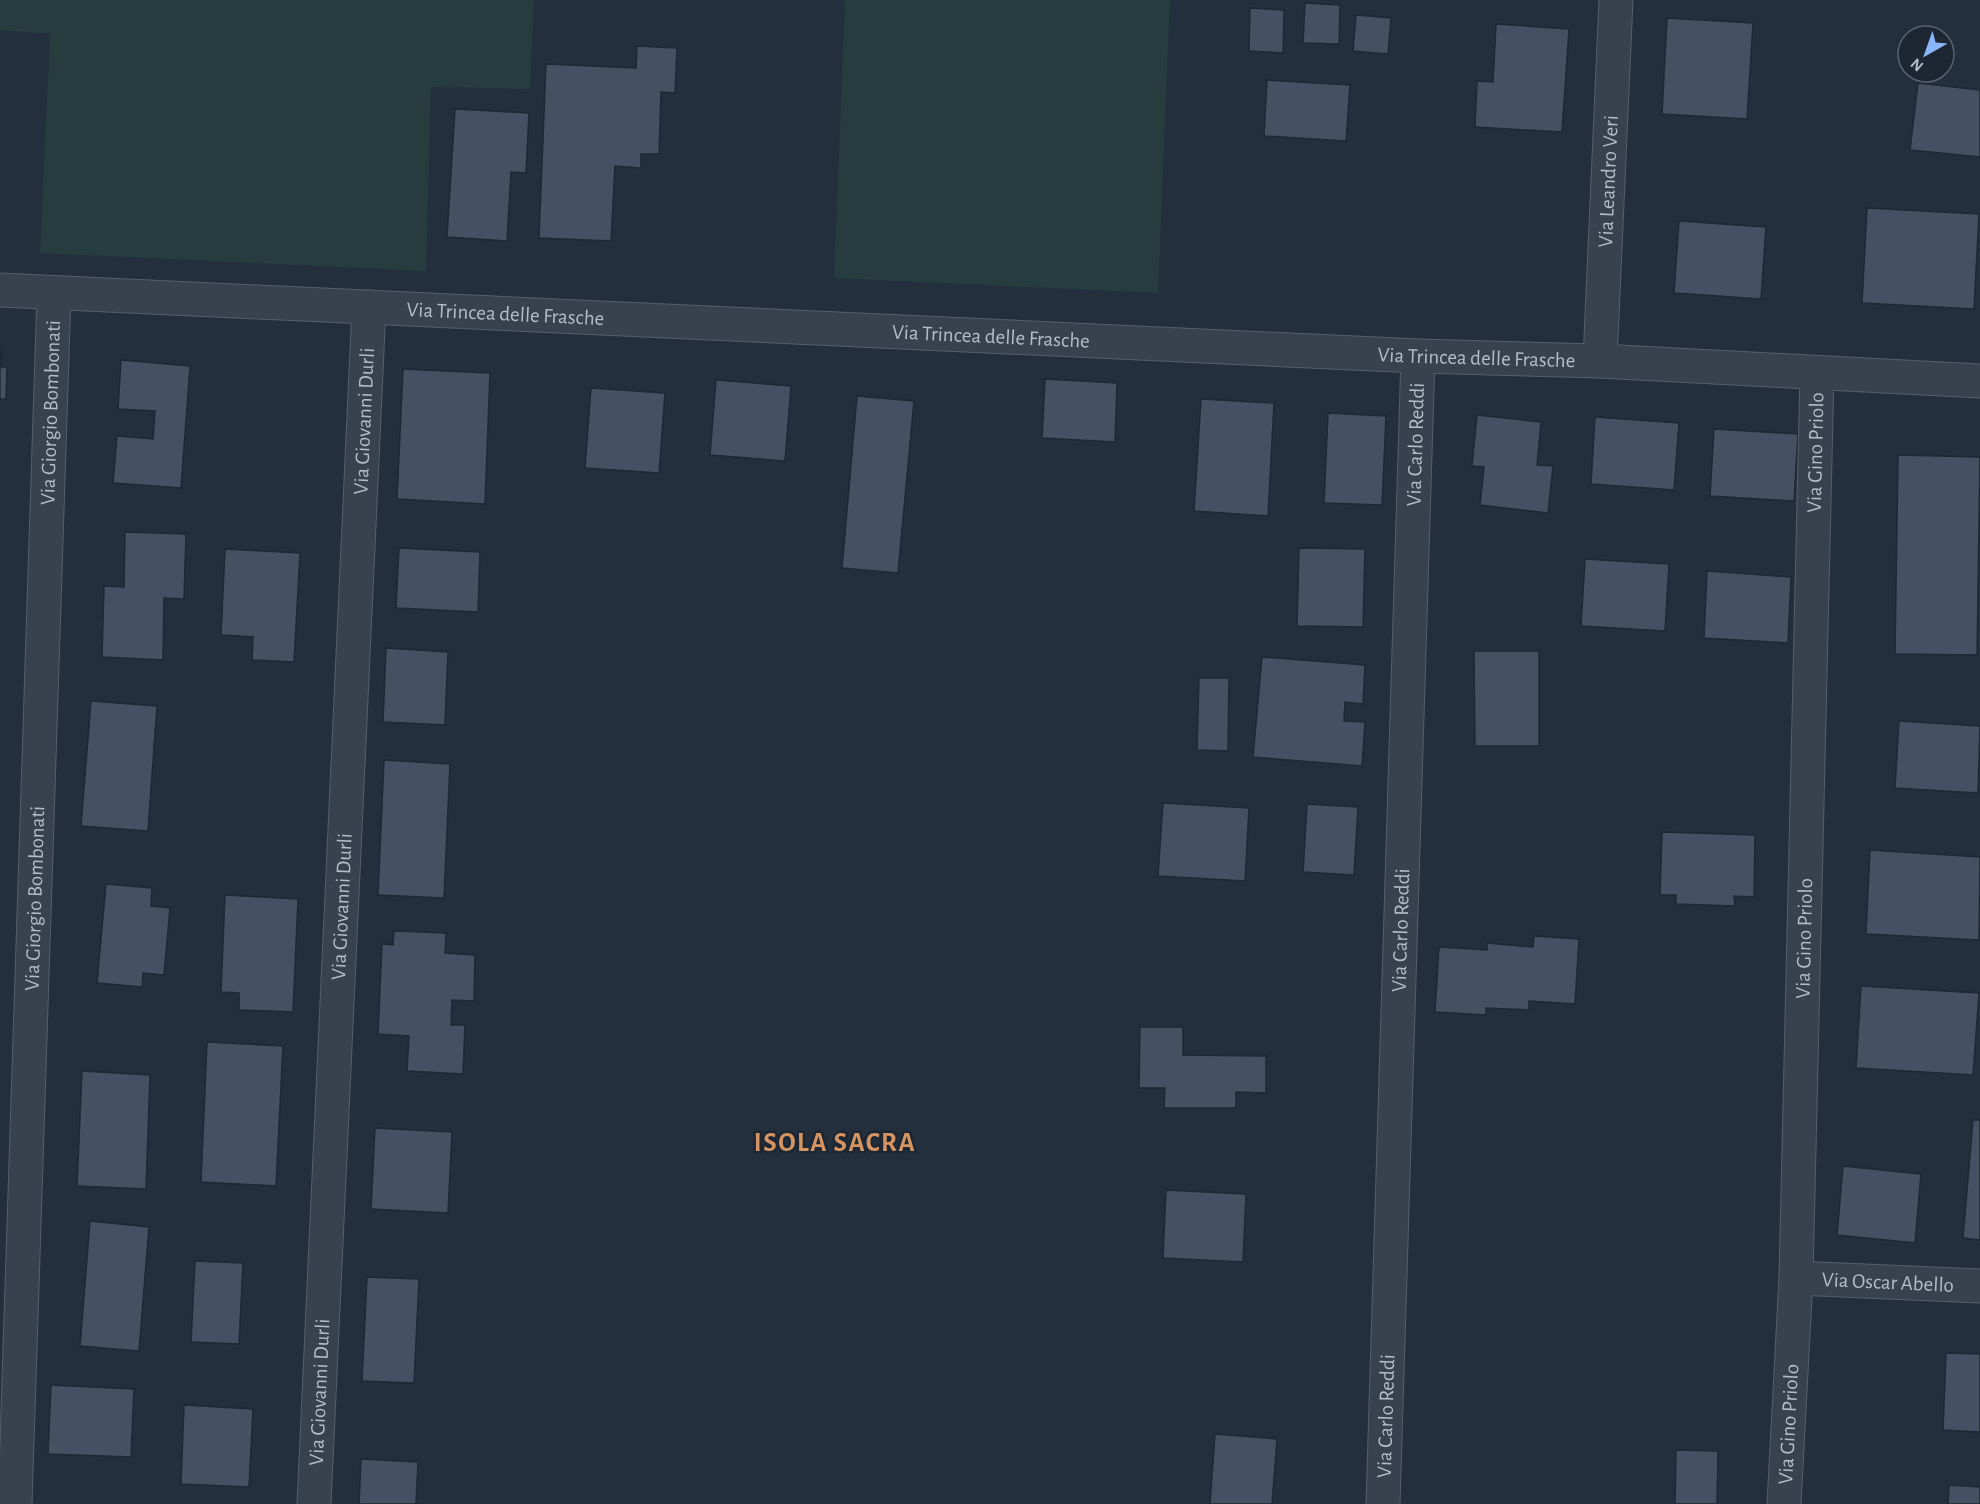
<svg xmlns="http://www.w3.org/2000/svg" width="1980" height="1504" viewBox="0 0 1980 1504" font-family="'Alegreya Sans',sans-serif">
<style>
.green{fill:#263c3f}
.building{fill:#455162;stroke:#1f2835;stroke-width:1.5}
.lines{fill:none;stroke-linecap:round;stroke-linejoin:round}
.minor-casing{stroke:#565f6c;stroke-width:35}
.tertiary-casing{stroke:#565f6c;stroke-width:35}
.minor{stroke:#38414e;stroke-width:33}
.tertiary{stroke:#38414e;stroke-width:33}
.labels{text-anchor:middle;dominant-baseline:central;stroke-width:5;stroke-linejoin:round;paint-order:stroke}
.street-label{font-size:21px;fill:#b4bcc9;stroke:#1d2633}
.district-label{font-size:27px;font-weight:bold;letter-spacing:1.5px;fill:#d59563;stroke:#1d2633}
</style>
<rect width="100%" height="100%" fill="#242f3e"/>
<!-- green -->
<path class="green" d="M0,0H534L530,89L431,87L426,271L40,253L50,34L0,30Z
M845,0H1170L1158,293L834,278Z"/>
<!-- building -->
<path class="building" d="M1305,3L1340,5L1339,44L1303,43Z
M1250,8L1284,10L1283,53L1249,51Z
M1356,15L1391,18L1388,54L1353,51Z
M1667,18L1753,23L1747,119L1662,114Z
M1496,24L1569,29L1562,132L1475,127L1477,81L1493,82Z
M637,46L677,48L675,93L661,92L659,154H641V168L615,166L611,241L539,238L546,64L636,68Z
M1267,80L1350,85L1346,141L1264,136Z
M1918,83L1980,90V157L1910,150Z
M455,109L529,113L526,173L511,172L507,241L447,237Z
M1867,208L1979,214L1974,309L1862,303Z
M1679,221L1766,227L1761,299L1674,293Z
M0,345H2L1,367H7L6,399H0Z
M121,360L190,366L181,488L113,483L117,436L153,439L155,411L118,409Z
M403,369L490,373L485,504L397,499Z
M1045,379L1117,383L1115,442L1042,438Z
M716,380L791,386L785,461L710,455Z
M591,388L665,393L659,473L585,468Z
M857,396L914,401L898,573L842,568Z
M1201,399L1274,403L1268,516L1194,511Z
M1328,413L1386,416L1382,505L1324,503Z
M1477,415L1541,422L1537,465L1553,466L1548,513L1480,505L1484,467L1472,466Z
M1595,417L1679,423L1674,490L1591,484Z
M1714,429L1798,434L1794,501L1710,496Z
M1898,455L1980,457L1977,655L1895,654Z
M125,532L186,534L184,599L164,598L163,660L102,657L104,586L124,587Z
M399,548L480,552L478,612L396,608Z
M1299,548L1365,549L1363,627L1297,626Z
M225,549L300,553L294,662L252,660L253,637L221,635Z
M1585,559L1669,564L1665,631L1581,626Z
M1707,571L1791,577L1788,643L1704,638Z
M386,648L448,652L445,725L383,722Z
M1474,651H1539V746H1475Z
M1262,657L1365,665L1363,704L1345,702L1344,721L1365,722L1362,766L1253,757Z
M1199,678H1229L1228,751L1197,750Z
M91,701L157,706L148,831L81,826Z
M1899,721L1980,726L1978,793L1895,788Z
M384,760L450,764L444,898L378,895Z
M1163,803L1249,808L1245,881L1158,876Z
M1307,804L1358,807L1354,875L1303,872Z
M1662,832L1755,835L1754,897L1734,896L1735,906L1676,904V895H1660Z
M1870,850L1980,857L1979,940L1866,934Z
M106,884L152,888L151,906L170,908L164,975L143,973L142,987L97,983Z
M225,895L298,899L293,1012L239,1010V993L221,992Z
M394,931L446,933L445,953L475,955L474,1001L452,1000L451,1025H465L463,1074L407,1071L409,1036L378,1034L382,944L393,945Z
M1534,936L1579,939L1575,1004L1529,1001V1010L1486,1008V1015L1435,1012L1439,947L1487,950V943L1533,947Z
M1861,986L1979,993L1973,1075L1856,1068Z
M1140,1027H1183V1055L1266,1056V1093L1236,1092V1108H1164L1165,1088H1139Z
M207,1042L283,1046L276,1186L201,1182Z
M82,1071L150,1075L146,1189L77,1186Z
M1973,1120H1980V1240L1963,1238Z
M375,1128L452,1132L448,1213L371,1209Z
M1843,1166L1921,1174L1915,1243L1837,1235Z
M1166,1190L1246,1194L1243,1262L1163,1258Z
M90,1221L149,1227L139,1351L80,1346Z
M195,1261L243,1263L239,1344L191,1342Z
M367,1277L419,1279L414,1383L362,1381Z
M1946,1353L1980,1354V1432L1943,1430Z
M51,1385L134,1389L131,1457L48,1454Z
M184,1405L253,1409L249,1487L181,1484Z
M1215,1434L1277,1439L1272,1504H1210Z
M1676,1450L1718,1451L1717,1504H1675Z
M361,1459L418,1462L416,1504H425H359Z
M1949,1485L1980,1487V1504H1948Z"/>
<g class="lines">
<!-- minor casing -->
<g class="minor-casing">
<g id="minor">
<path id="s1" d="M1600,361L1616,0"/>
<path id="s2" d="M1796,1278L1980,1286"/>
<path id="s3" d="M15,1504L54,293"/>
<path id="s4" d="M314,1504L369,307"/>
<path id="s5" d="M1383,1504L1418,356"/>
<path id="s6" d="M1784,1504L1796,1278L1817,373"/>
</g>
</g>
<!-- tertiary casing -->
<g class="tertiary-casing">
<g id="tertiary">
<path id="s7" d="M0,290L1418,356L1600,361L1980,381"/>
</g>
</g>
<!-- minor -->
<use href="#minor" class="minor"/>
<!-- tertiary -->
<use href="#tertiary" class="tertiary"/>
</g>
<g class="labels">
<!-- street labels -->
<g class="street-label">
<text stroke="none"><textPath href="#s1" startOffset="180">Via Leandro Veri</textPath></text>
<text stroke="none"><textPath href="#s7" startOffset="506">Via Trincea delle Frasche</textPath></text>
<text stroke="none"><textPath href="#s7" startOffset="992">Via Trincea delle Frasche</textPath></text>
<text stroke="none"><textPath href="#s7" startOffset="1478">Via Trincea delle Frasche</textPath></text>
<text stroke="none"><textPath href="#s3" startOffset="1092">Via Giorgio Bombonati</textPath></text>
<text stroke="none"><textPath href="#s4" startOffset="1084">Via Giovanni Durli</textPath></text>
<text stroke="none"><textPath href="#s5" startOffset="1060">Via Carlo Reddi</textPath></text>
<text stroke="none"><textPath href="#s6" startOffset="1052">Via Gino Priolo</textPath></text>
<text stroke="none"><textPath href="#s3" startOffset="606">Via Giorgio Bombonati</textPath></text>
<text stroke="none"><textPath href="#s4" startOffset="598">Via Giovanni Durli</textPath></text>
<text stroke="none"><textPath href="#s5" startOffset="574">Via Carlo Reddi</textPath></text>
<text stroke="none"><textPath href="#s6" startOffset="566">Via Gino Priolo</textPath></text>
<text stroke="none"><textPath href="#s2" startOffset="92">Via Oscar Abello</textPath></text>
<text stroke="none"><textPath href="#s4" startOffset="112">Via Giovanni Durli</textPath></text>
<text stroke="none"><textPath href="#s5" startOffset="88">Via Carlo Reddi</textPath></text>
<text stroke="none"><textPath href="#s6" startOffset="80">Via Gino Priolo</textPath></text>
</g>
<!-- district labels -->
<g class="district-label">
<text x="835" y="1142">ISOLA SACRA</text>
</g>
</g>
<!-- north arrow -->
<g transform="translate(1926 54) rotate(220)"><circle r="28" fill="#1d2633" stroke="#59626f" stroke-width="1.5"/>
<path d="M0-4.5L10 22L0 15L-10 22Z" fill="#8ab4f8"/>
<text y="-9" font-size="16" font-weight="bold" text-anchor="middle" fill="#b4bcc9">N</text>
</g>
</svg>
